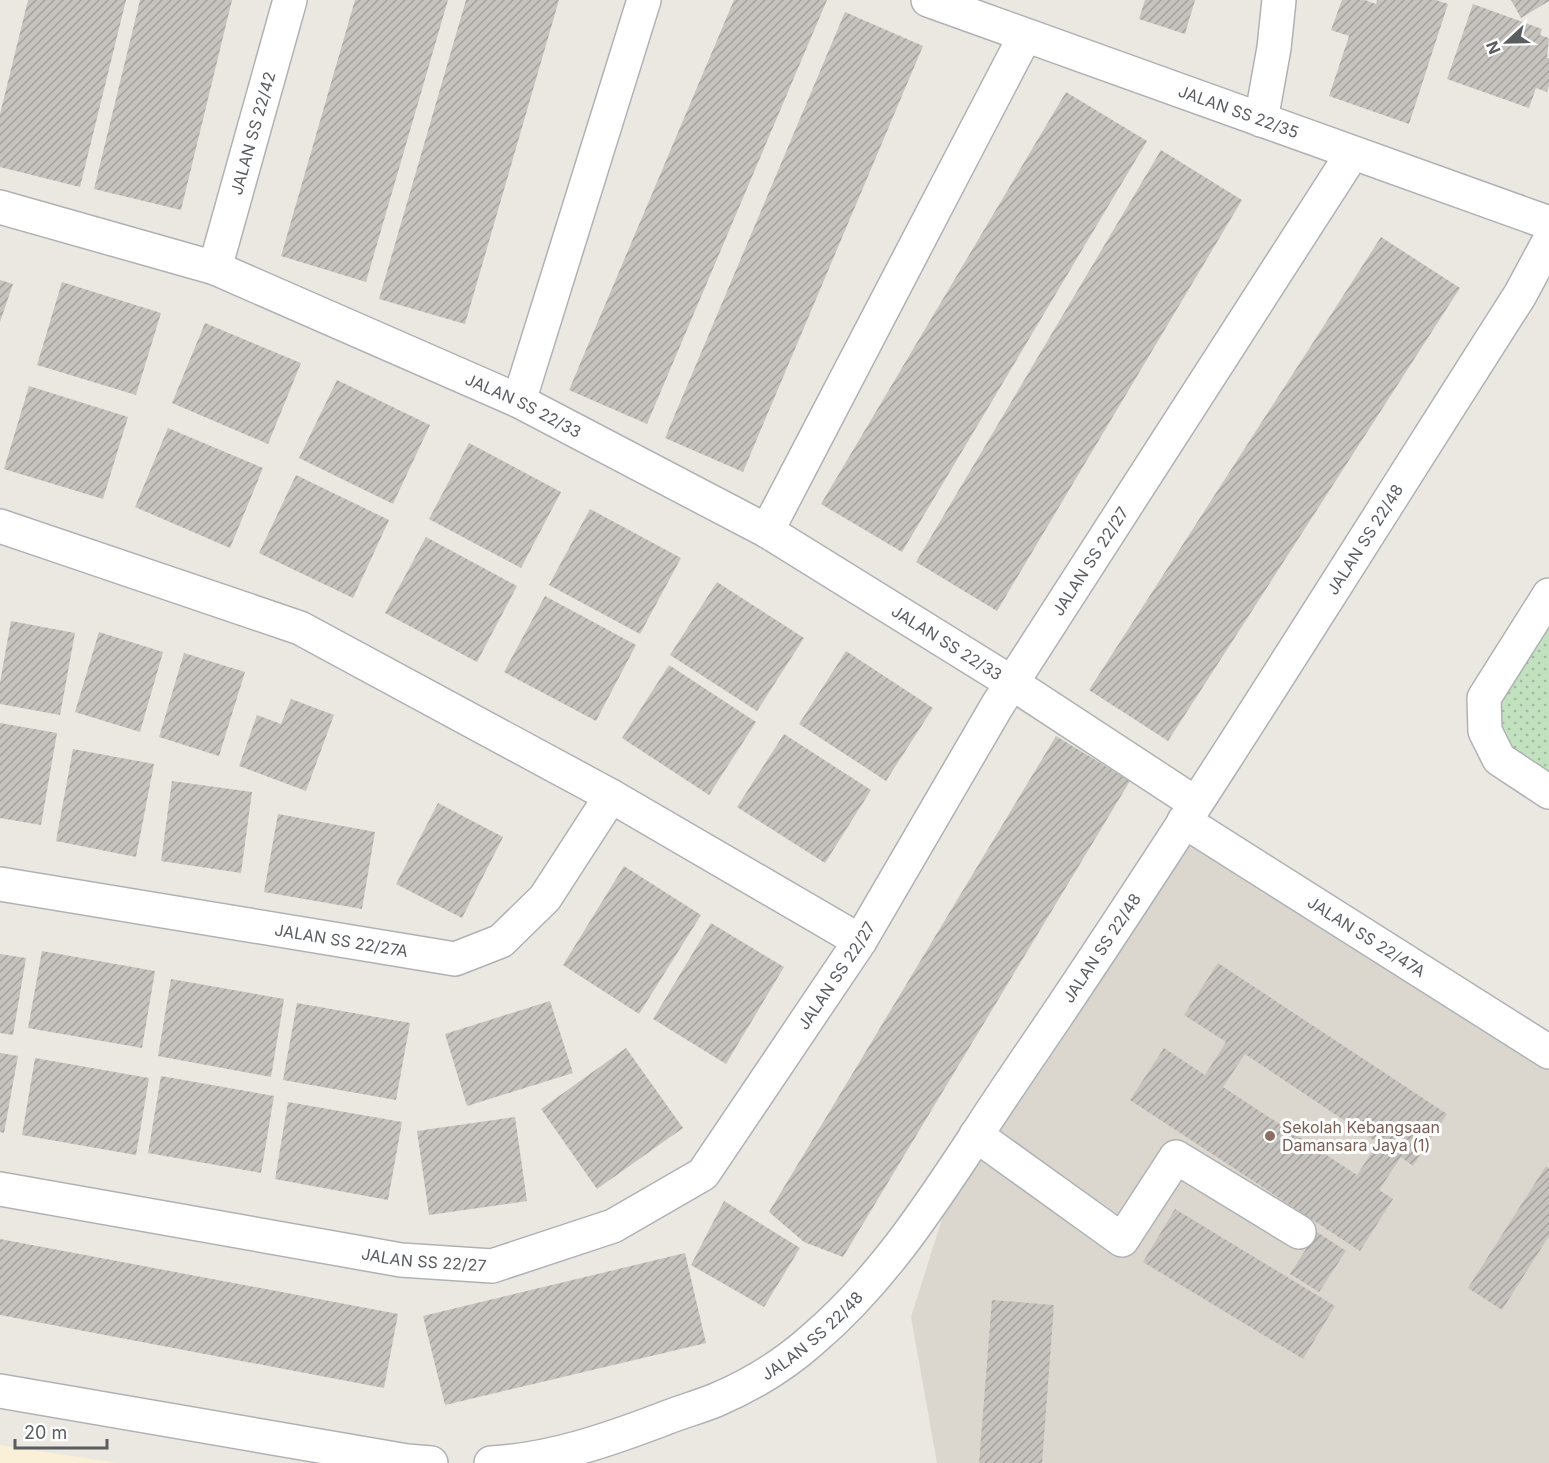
<svg xmlns="http://www.w3.org/2000/svg" width="1549" height="1463" viewBox="0 0 1549 1463" font-family="Inter,sans-serif">
<style>
.commercial{fill:#faf0d7}
.education{fill:#dbd7cf}
.park{fill:url(#park-dots)}
.building{fill:url(#building-hatch);fill-rule:evenodd}
.lines{fill:none;stroke-linecap:round;stroke-linejoin:round}
.minor-casing{stroke:#afb2b5;stroke-width:36}
.minor{stroke:#fff;stroke-width:33}
.education-dot{fill:#8d6e63;stroke:#fff;stroke-width:2}
.labels{text-anchor:middle;dominant-baseline:central;stroke-width:6;stroke-linejoin:round;paint-order:stroke}
.street-label{font-size:16px;fill:#5a5d60;stroke:#fff}
.education-label{font-size:16px;fill:#785e54;stroke:#fff;text-anchor:start}
</style>
<defs>
<pattern id="park-dots" width="8" height="8" patternUnits="userSpaceOnUse" patternTransform="scale(1.5)"><rect width="8" height="8" fill="#c1e1bf"/><path d="M2 2h.1M6 6h.1" fill="none" stroke="#a0ba9f" stroke-width="1.8" stroke-linecap="round"/></pattern>
<pattern id="building-hatch" width="6" height="6" patternUnits="userSpaceOnUse" patternTransform="scale(1.5)"><rect width="6" height="6" fill="#c6c3be"/><path d="M-1 1l2-2M0 6l6-6M5 7l2-2" fill="none" stroke="#a4a29e"/></pattern>
</defs>
<rect width="100%" height="100%" fill="#ebe8e1"/>
<!-- commercial -->
<path class="commercial" d="M0,1445L118,1463H0Z"/>
<!-- education -->
<path class="education" d="M1202,827L1549,1071V1463H937L911,1317L948,1200Z"/>
<!-- park -->
<path class="park" d="M1549,601V777L1509,750L1492,692Z"/>
<!-- building -->
<path class="building" d="M28,0H126L80,187L0,167V114Z
M140,0H232L181,210L94,189Z
M355,0H448L366,282L281,256Z
M466,0H559L465,324L379,299Z
M734,0H827L647,424L569,390Z
M1145,0H1195L1185,34L1139,19Z
M1342,0H1365L1376,4L1377,0H1436L1448,4L1409,124L1329,96L1349,36L1331,30Z
M1511,0H1549V1L1521,18Z
M1473,4L1542,29L1540,35L1549,38L1547,58H1549V85L1547,92L1536,88L1529,108L1447,79Z
M845,12L923,46L743,472L665,438Z
M1066,92L1147,141L902,552L821,504Z
M1161,150L1242,200L997,611L916,562Z
M1381,237L1460,288L1168,741L1089,690Z
M0,280L13,284L0,322Z
M62,282L161,313L136,395L37,365Z
M205,323L301,363L268,444L172,403Z
M337,380L430,425L393,504L299,458Z
M29,386L128,417L103,499L4,469Z
M168,428L263,468L230,548L135,507Z
M469,443L561,492L521,568L429,519Z
M296,475L389,520L353,598L259,553Z
M590,509L681,558L640,634L549,585Z
M426,537L517,586L477,662L385,613Z
M717,582L804,638L757,711L670,655Z
M545,596L636,645L596,721L504,672Z
M11,621L75,633L60,715L0,704V683Z
M99,632L163,652L140,732L75,712Z
M846,651L933,708L886,781L799,724Z
M184,653L245,672L219,756L159,737Z
M669,665L756,722L709,795L622,738Z
M291,699L334,715L306,791L239,766L257,715L281,724Z
M0,723L57,733L41,825L0,818Z
M784,734L871,790L825,863L737,807Z
M1056,736L1130,781L843,1257L804,1242L769,1212Z
M73,749L154,764L136,857L56,841Z
M172,781L252,792L241,873L161,861Z
M438,803L503,837L462,918L396,884Z
M278,814L375,832L362,909L264,892Z
M624,866L701,915L639,1014L563,965Z
M711,923L784,967L726,1064L653,1019Z
M42,951L155,971L142,1048L28,1028Z
M0,954L26,958L13,1035L0,1033Z
M1218,963L1447,1114L1413,1166L1401,1157L1379,1190L1393,1199L1360,1251L1130,1100L1164,1048L1205,1075L1226,1042L1184,1015ZM1245,1054L1378,1143L1357,1175L1223,1087Z
M171,979L284,999L271,1077L158,1056Z
M550,1001L573,1073L467,1106L445,1034Z
M297,1003L410,1023L396,1100L283,1080Z
M626,1048L683,1128L597,1189L541,1109Z
M0,1053L18,1056L4,1133L0,1132Z
M35,1058L149,1078L136,1155L22,1135Z
M161,1076L274,1096L261,1173L148,1153Z
M288,1102L402,1122L388,1200L275,1179Z
M515,1117L527,1201L429,1215L417,1131Z
M1546,1166L1549,1168V1236L1502,1310L1468,1288Z
M724,1201L800,1248L764,1307L691,1265Z
M1175,1209L1335,1306L1303,1359L1143,1262Z
M1317,1232L1346,1251L1319,1292L1290,1274Z
M0,1239L398,1314L384,1388L0,1315Z
M685,1253L706,1343L445,1405L423,1316Z
M992,1300L1054,1305L1042,1463H979Z"/>
<g class="lines">
<!-- minor casing -->
<g class="minor-casing">
<g id="minor">
<path id="s1" d="M928,0L1549,223"/>
<path d="M1261,120L1274,48L1279,0"/>
<path id="s2" d="M0,207L215,268L519,401L767,531L1012,683L1195,803"/>
<path id="s3" d="M215,268L290,0"/>
<path d="M519,401L644,0"/>
<path d="M0,526L300,628L611,796L860,941"/>
<path d="M767,531L1025,36"/>
<path d="M1549,595L1484,698L1485,731L1499,759L1549,792"/>
<path id="s4" d="M1184,821L1549,1052"/>
<path id="s5" d="M0,884L455,959L501,941L545,898L611,796"/>
<path d="M976,1135L1122,1240L1176,1157L1299,1232"/>
<path id="s6" d="M0,1189L401,1260L492,1266L613,1226L703,1174L860,941L997,706L1352,154"/>
<path d="M0,1391L407,1461L431,1463"/>
<path id="s7" d="M491,1463C550,1460 608,1440 663,1419C680,1412 699,1407 716,1400C751,1385 784,1365 812,1340C879,1283 926,1212 974,1139C1000,1098 1028,1058 1055,1018C1215,780 1366,536 1520,295L1549,241"/>
</g>
</g>
<!-- minor -->
<use href="#minor" class="minor"/>
</g>
<!-- markers -->
<circle class="education-dot" cx="1270" cy="1136" r="6"/>
<g class="labels">
<!-- street labels -->
<g class="street-label">
<text stroke="none"><textPath href="#s1" startOffset="330">JALAN SS 22/35</textPath></text>
<text stroke="none"><textPath href="#s3" startOffset="140">JALAN SS 22/42</textPath></text>
<text stroke="none"><textPath href="#s2" startOffset="561">JALAN SS 22/33</textPath></text>
<text stroke="none"><textPath href="#s7" startOffset="1323">JALAN SS 22/48</textPath></text>
<text stroke="none"><textPath href="#s6" startOffset="1455">JALAN SS 22/27</textPath></text>
<text stroke="none"><textPath href="#s2" startOffset="1047">JALAN SS 22/33</textPath></text>
<text stroke="none"><textPath href="#s4" startOffset="216">JALAN SS 22/47A</textPath></text>
<text stroke="none"><textPath href="#s5" startOffset="346">JALAN SS 22/27A</textPath></text>
<text stroke="none"><textPath href="#s7" startOffset="837">JALAN SS 22/48</textPath></text>
<text stroke="none"><textPath href="#s6" startOffset="969">JALAN SS 22/27</textPath></text>
<text stroke="none"><textPath href="#s6" startOffset="430">JALAN SS 22/27</textPath></text>
<text stroke="none"><textPath href="#s7" startOffset="351">JALAN SS 22/48</textPath></text>
</g>
<!-- education labels -->
<g class="education-label">
<text x="1282" y="1127">Sekolah Kebangsaan<tspan x="1282" dy="18">Damansara Jaya (1)</tspan></text>
</g>
</g>
<!-- north arrow -->
<g transform="translate(1507 42) rotate(248)" stroke="#ffffff" stroke-width="4.5" paint-order="stroke">
<path d="M0-4.5L10 22L0 15L-10 22Z" fill="#5a5d60"/>
<text y="-9" font-size="16" font-weight="bold" text-anchor="middle" fill="#5a5d60">N</text>
</g>
<!-- scale -->
<path d="M15 1439v9h92v-9" fill="none" stroke="#5a5d60" stroke-width="3"/>
<text x="24" y="1439" font-size="18" fill="#5a5d60" stroke="#ffffff" stroke-width="4.5" paint-order="stroke">20 m</text>
</svg>
